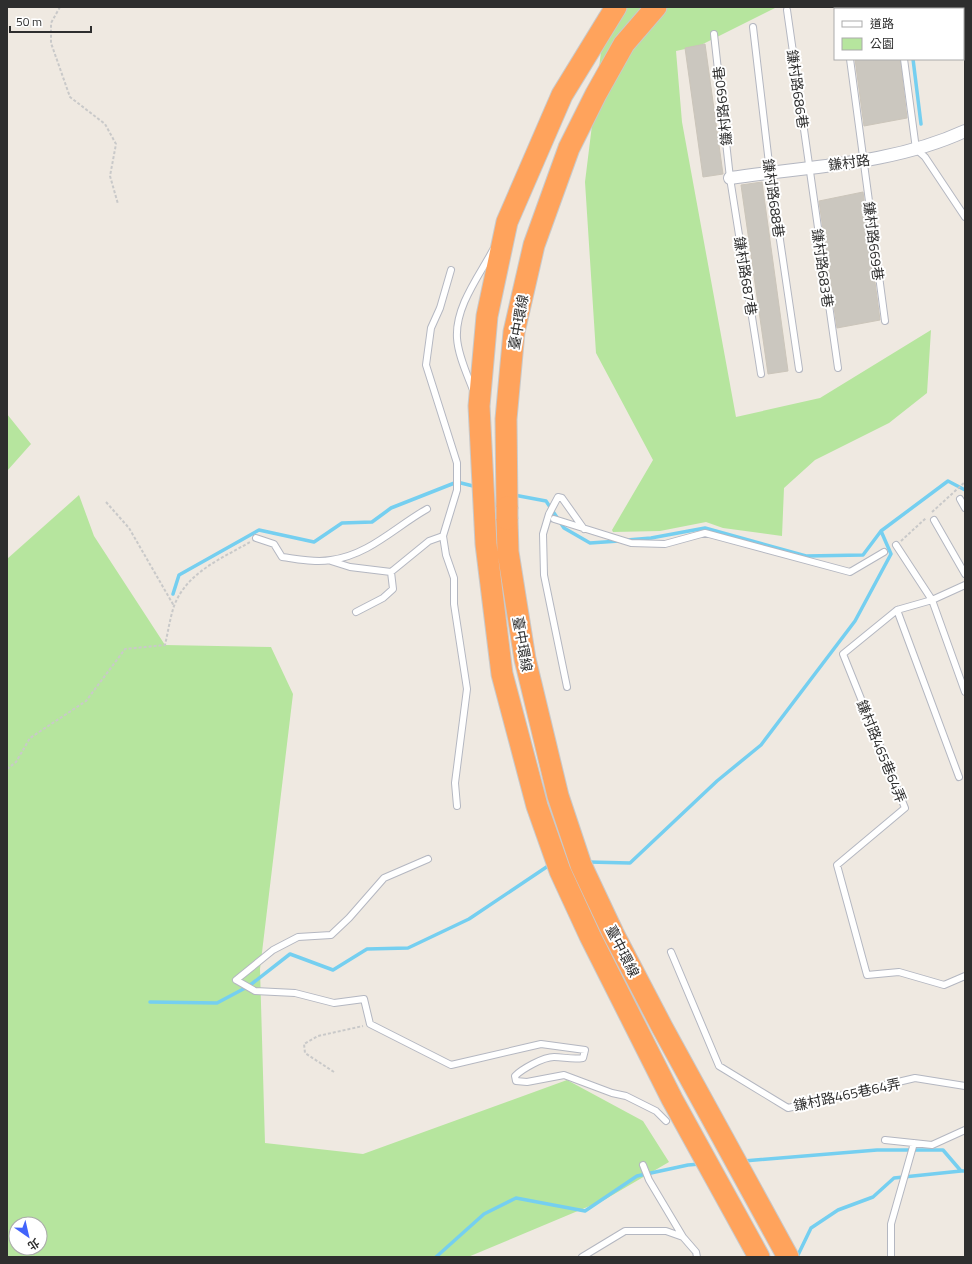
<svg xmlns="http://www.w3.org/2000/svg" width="972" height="1264" viewBox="0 0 972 1264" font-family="'Titillium Web','Noto Sans TC',sans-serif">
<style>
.green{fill:#b6e59e;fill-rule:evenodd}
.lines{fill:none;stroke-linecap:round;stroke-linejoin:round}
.stream{stroke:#75cff0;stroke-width:3.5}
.building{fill:#cbc7bf;stroke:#cbc5ba}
.lane-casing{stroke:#b4b7c1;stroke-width:8}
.street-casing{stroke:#b4b7c1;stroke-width:14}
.highway-casing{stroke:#c9c9c9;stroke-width:23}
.path{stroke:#c9c9c9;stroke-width:2;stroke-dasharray:3 2;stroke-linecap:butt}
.lane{stroke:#fff;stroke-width:6}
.street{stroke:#fff;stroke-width:12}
.highway{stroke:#ffa35c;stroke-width:21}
.highway-bridge-casing{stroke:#c9c9c9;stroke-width:23;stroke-linecap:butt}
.highway-bridge{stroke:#ffa35c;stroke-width:21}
.labels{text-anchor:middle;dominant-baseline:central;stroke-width:4;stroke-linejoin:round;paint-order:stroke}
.street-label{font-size:14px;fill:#2e2e2e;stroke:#fff}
</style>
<rect width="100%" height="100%" fill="#efe9e1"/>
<!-- green -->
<path class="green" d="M610,7H777L699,46L676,51L682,122L736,417L820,398L931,330L927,393L889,423L815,460L784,488L782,536L723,528L706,522L660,531L613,532L612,530L653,460L596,353L585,182L606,11Z
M7,414L31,444L7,471Z
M79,495L94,536L165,645L271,647L293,694L260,969L265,1143L363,1154L567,1080L643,1121L669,1162L604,1200L468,1257H7V559ZM16,1224H40V1248H16Z"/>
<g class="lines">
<!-- stream -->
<path class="stream" d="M913,9L914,7
M913,59L921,124
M514,495L546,501L564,528L590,543L619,541
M627,540L651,538L705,528L806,556L863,555L881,531L948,481L965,490
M173,594L179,575L259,530L314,542L342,523L372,522L391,508L457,482L477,487
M588,862L630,863L717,781L761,745L855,621L891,554L881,531
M150,1002L217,1003L249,986L290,954L333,970L367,949L408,948L469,919L551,864
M744,1161L877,1150H943L961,1171H965
M436,1257L484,1214L516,1198L585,1211L637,1176L688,1165L700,1164
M797,1257L811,1228L838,1210L873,1197L894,1178L961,1171"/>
</g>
<!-- building -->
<path class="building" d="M705,44L723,174L703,177L685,48Z
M855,59H900L907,118L864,126Z
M762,182L788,371L768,374L741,185Z
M863,192L880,320L837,328L819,201Z"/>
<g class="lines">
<!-- lane casing -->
<g class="lane-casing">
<path id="lane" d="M842,7L843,9
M898,7V9
M787,10L838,368
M753,27L770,172L799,369
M714,34L730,178L761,374
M850,59L885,321
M904,59L916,149L925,157L965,217
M451,270L440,308L431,328L426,365L457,463V490L443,536L446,555L454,578V604L467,689L455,783L457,806
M473,390C467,374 458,355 457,338C455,307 479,276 493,250
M960,499L965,508
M554,519L631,543L665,544L705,533L850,572L884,552
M934,520L965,574
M256,538L274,544L282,557C298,559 315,563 331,560C369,555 395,527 427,509
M896,545L932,600L965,692
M331,561L350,567L391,572L429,541L443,536
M965,585L932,600L897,610L843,654L905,808L837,865L867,975L899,972L944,985L965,976
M897,610L959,777
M356,612L383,598L393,589L391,572
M567,687L544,575L543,534L549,514L558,497L562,498L584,529
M428,859L384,878L349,918L331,935L298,937L273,950L236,980L255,991L295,993L334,1003L364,999L370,1024L451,1065L541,1044L585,1050L583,1058C572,1060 564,1057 554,1057C543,1057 522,1069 515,1076L516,1081L527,1082L564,1075L612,1093L626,1096L656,1111L666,1121
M671,952L719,1066L788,1108L915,1078L965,1086
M885,1140L932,1145L965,1130
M683,1237L696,1252L697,1257
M582,1257L625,1231H666L683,1237L649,1180L643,1165
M891,1257V1224L914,1143"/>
</g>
<!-- street casing -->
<g class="street-casing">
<path id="street" d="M730,178C809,166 891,165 965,131"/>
</g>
<!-- highway casing -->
<g class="highway-casing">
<path id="highway" d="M616,7L562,95L507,222L487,316L479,406L486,544L502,674L537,806L560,871L590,936L672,1099L759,1257
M507,507L506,419L514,332L534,245L569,148L596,94L624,44L656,7
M507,519L508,552L525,659L558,796L581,865L613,933L662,1027L788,1257"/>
</g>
<!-- path -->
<path class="path" d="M60,7L51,23V43L70,97L105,124L116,144L110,176L118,204
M106,502L129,528L174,606
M932,512L965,482
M901,541L926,518
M7,769L16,762L30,738L86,701L125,649L165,645C168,632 170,618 174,606C187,572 221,559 250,542
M334,1072L305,1053L304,1044L318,1036L363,1026"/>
<!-- lane -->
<use href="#lane" class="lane"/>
<!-- street -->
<use href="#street" class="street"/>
<!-- highway -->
<use href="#highway" class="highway"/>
<!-- highway-bridge casing -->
<g class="highway-bridge-casing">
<path id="highway-bridge" d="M507,507V519"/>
</g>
<!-- highway-bridge -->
<use href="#highway-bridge" class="highway-bridge"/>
</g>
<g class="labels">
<!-- street labels -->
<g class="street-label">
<text transform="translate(798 89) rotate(82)">鎌村路686巷</text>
<text transform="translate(722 106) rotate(-96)">鎌村路690巷</text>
<text transform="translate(849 162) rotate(-8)">鎌村路</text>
<text transform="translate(774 198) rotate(82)">鎌村路688巷</text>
<text transform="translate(874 241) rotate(83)">鎌村路669巷</text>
<text transform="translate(823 268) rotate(82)">鎌村路683巷</text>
<text transform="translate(746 276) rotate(81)">鎌村路687巷</text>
<text transform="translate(518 322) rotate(-80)">臺中環線</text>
<text transform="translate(523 644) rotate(80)">臺中環線</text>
<text transform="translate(882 751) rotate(68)">鎌村路465巷64弄</text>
<text transform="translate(623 951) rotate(63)">臺中環線</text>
<text transform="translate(847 1094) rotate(-12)">鎌村路465巷64弄</text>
</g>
</g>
<!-- border -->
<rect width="972" height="1264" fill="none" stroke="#2e2e2e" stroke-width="16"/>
<!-- legend -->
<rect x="834" y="8" width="130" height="52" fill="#ffffff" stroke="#ababab"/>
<rect x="842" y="21" width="20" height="6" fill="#ffffff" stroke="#ababab"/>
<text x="870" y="28" font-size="12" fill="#2e2e2e">道路</text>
<rect x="842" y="38" width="20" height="12" fill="#b6e59e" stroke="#ababab"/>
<text x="870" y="48" font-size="12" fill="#2e2e2e">公園</text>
<!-- north arrow -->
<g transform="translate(28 1236) rotate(146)"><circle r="19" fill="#ffffff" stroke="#ababab"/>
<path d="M0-3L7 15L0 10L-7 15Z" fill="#4264fb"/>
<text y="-6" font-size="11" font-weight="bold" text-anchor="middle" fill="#2e2e2e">北</text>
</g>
<!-- scale -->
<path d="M10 26v6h81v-6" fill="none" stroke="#2e2e2e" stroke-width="2"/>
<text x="16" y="26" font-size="12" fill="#2e2e2e" stroke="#ffffff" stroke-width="3" paint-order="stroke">50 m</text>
</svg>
